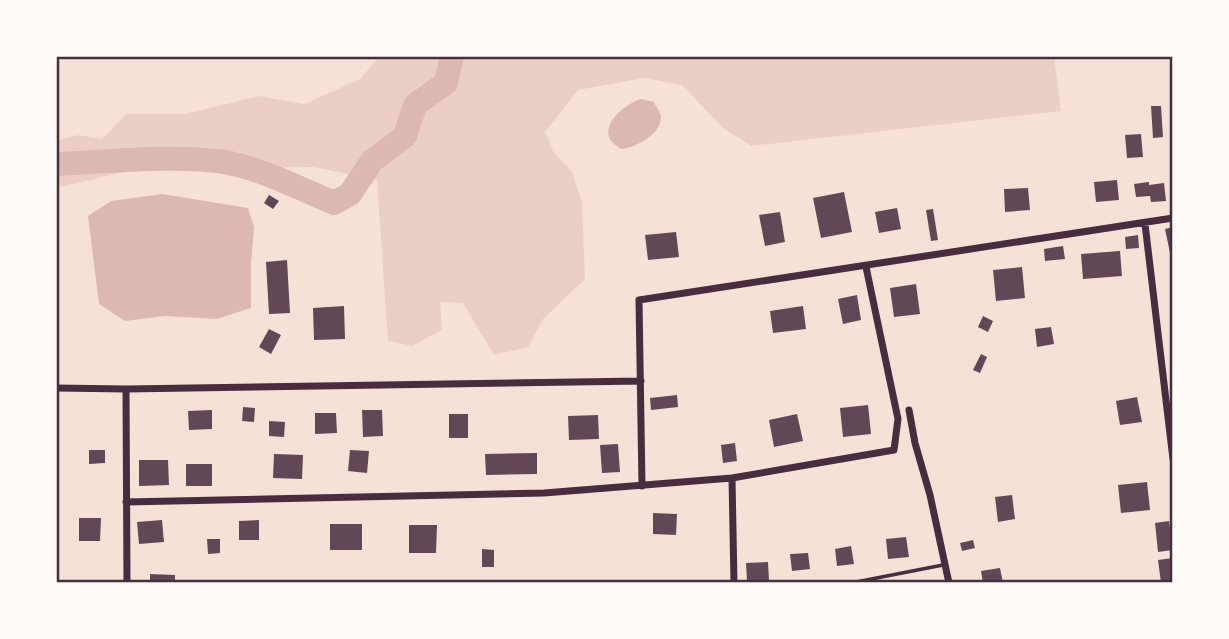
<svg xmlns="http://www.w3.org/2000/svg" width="1229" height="639" viewBox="0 0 1229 639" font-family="Lato,sans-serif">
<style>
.green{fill:#ebcfc5}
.water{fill:#dcb8b0}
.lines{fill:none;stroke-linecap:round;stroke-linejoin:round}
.river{stroke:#dcb8b0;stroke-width:24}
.building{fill:#644757}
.service{stroke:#4a2c40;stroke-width:3.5}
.minor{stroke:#4a2c40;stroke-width:7}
.neatline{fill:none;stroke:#4a2c40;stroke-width:2.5}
</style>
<rect width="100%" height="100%" fill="#f7e1d7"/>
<!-- green -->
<path class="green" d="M380,56H1054L1061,111L751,146L723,128L682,85L644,78L578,90L545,132L554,153L572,172L582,202L585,279L543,319L528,347L494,355L463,303L440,302L442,330L412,346L388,341L377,180L313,167L141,168L56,188V141L77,135L102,139L126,114H185L259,96L304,104L360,79Z"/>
<!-- water -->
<path class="water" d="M641,99L654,102C656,107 661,113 661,118C660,135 635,148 621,149C617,146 610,142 609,137C604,121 627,103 641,99Z
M162,194L248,208L254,227L251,264V308L217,319L165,316L125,321L99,304L88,216L111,201Z"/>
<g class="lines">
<!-- river -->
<path class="river" d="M56,164C109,162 165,155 218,161C256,166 299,188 334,203L350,194L372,161L405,136L415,105L446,83L452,56"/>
</g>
<!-- building -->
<path class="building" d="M1151,106H1161L1163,137L1153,138Z
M1141,134L1143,157L1127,158L1125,135Z
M1117,180L1119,200L1096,202L1094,182Z
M1149,182V185L1164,183L1166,201L1151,202L1150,196L1136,197L1134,184Z
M1028,188L1030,210L1005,212L1004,189Z
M844,192L852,232L821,238L813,198Z
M269,195L279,201L273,209L264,203Z
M897,208L901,229L879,233L875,212Z
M933,209L938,240L931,241L926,210Z
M780,212L785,242L765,246L759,215Z
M1173,227V253H1170L1165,229Z
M676,232L679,257L648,260L645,235Z
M1138,235L1139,248L1126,249L1125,237Z
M1063,246L1065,259L1045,261L1044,249Z
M1120,251L1122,276L1083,279L1081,254Z
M287,260L290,313L269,314L266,262Z
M1022,267L1025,298L996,301L993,270Z
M916,284L920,314L894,317L890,288Z
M857,295L861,320L843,324L838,299Z
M344,306L345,339L314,340L313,308Z
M803,306L806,329L773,333L770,311Z
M983,316L993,321L988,332L978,327Z
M1051,327L1054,344L1037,347L1035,329Z
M269,329L281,335L271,354L259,347Z
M981,354L987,357L980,373L973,370Z
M677,395L678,407L651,410L650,398Z
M1137,397L1142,422L1120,425L1116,401Z
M868,405L871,434L843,437L840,408Z
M243,407L255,408L254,422L242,421Z
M212,410V429L189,430L188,411Z
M362,410H382L383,436L363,437Z
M315,413H336L337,433L315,434Z
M449,414H468V438H449Z
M797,414L803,441L774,447L769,420Z
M598,415L599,439L569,440L568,416Z
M269,421L285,422L284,437L269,436Z
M735,443L737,461L723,463L721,445Z
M618,444L620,472L602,473L600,445Z
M89,450H105V463L89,464Z
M350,450L369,451L367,473L348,471Z
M537,453V474L486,475L485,454Z
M274,454L303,455L302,479L273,478Z
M139,460H168L169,485L139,486Z
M186,464H212V486H186Z
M1147,482L1150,510L1121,513L1118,485Z
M1012,495L1015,519L998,522L995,497Z
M653,513L677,514L676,535L653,534Z
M79,518H101L100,541H79Z
M162,520L164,542L139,544L137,522Z
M259,520V540H239V521Z
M1169,521L1173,550L1158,552L1155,523Z
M330,524H362V550H330Z
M409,525H437L436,553H409Z
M906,537L909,557L888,559L886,539Z
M207,539H220V553L208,554Z
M973,540L975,548L962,551L960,543Z
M851,546L854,564L837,566L835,549Z
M482,549L494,550V567H482Z
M808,553L810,569L792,571L790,554Z
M1173,558V583H1161L1158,560Z
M768,562L769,580L747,581L746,563Z
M1000,568L1003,583H983L981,571Z
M150,574L175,575V583H150Z"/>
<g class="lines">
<!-- service -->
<path class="service" d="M851,583L943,565"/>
<!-- minor -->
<path class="minor" d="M1145,224L1173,459
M56,388L126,389L641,381
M126,389L127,583
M909,410L915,443L930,495L949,583
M732,478L734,583
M642,486L639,300L1173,218
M126,502L544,493L732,478L894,450L898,419L866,267"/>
</g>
<!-- border -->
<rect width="1229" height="639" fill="none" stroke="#fffaf5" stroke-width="116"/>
<rect x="58" y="58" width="1113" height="523" class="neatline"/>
</svg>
